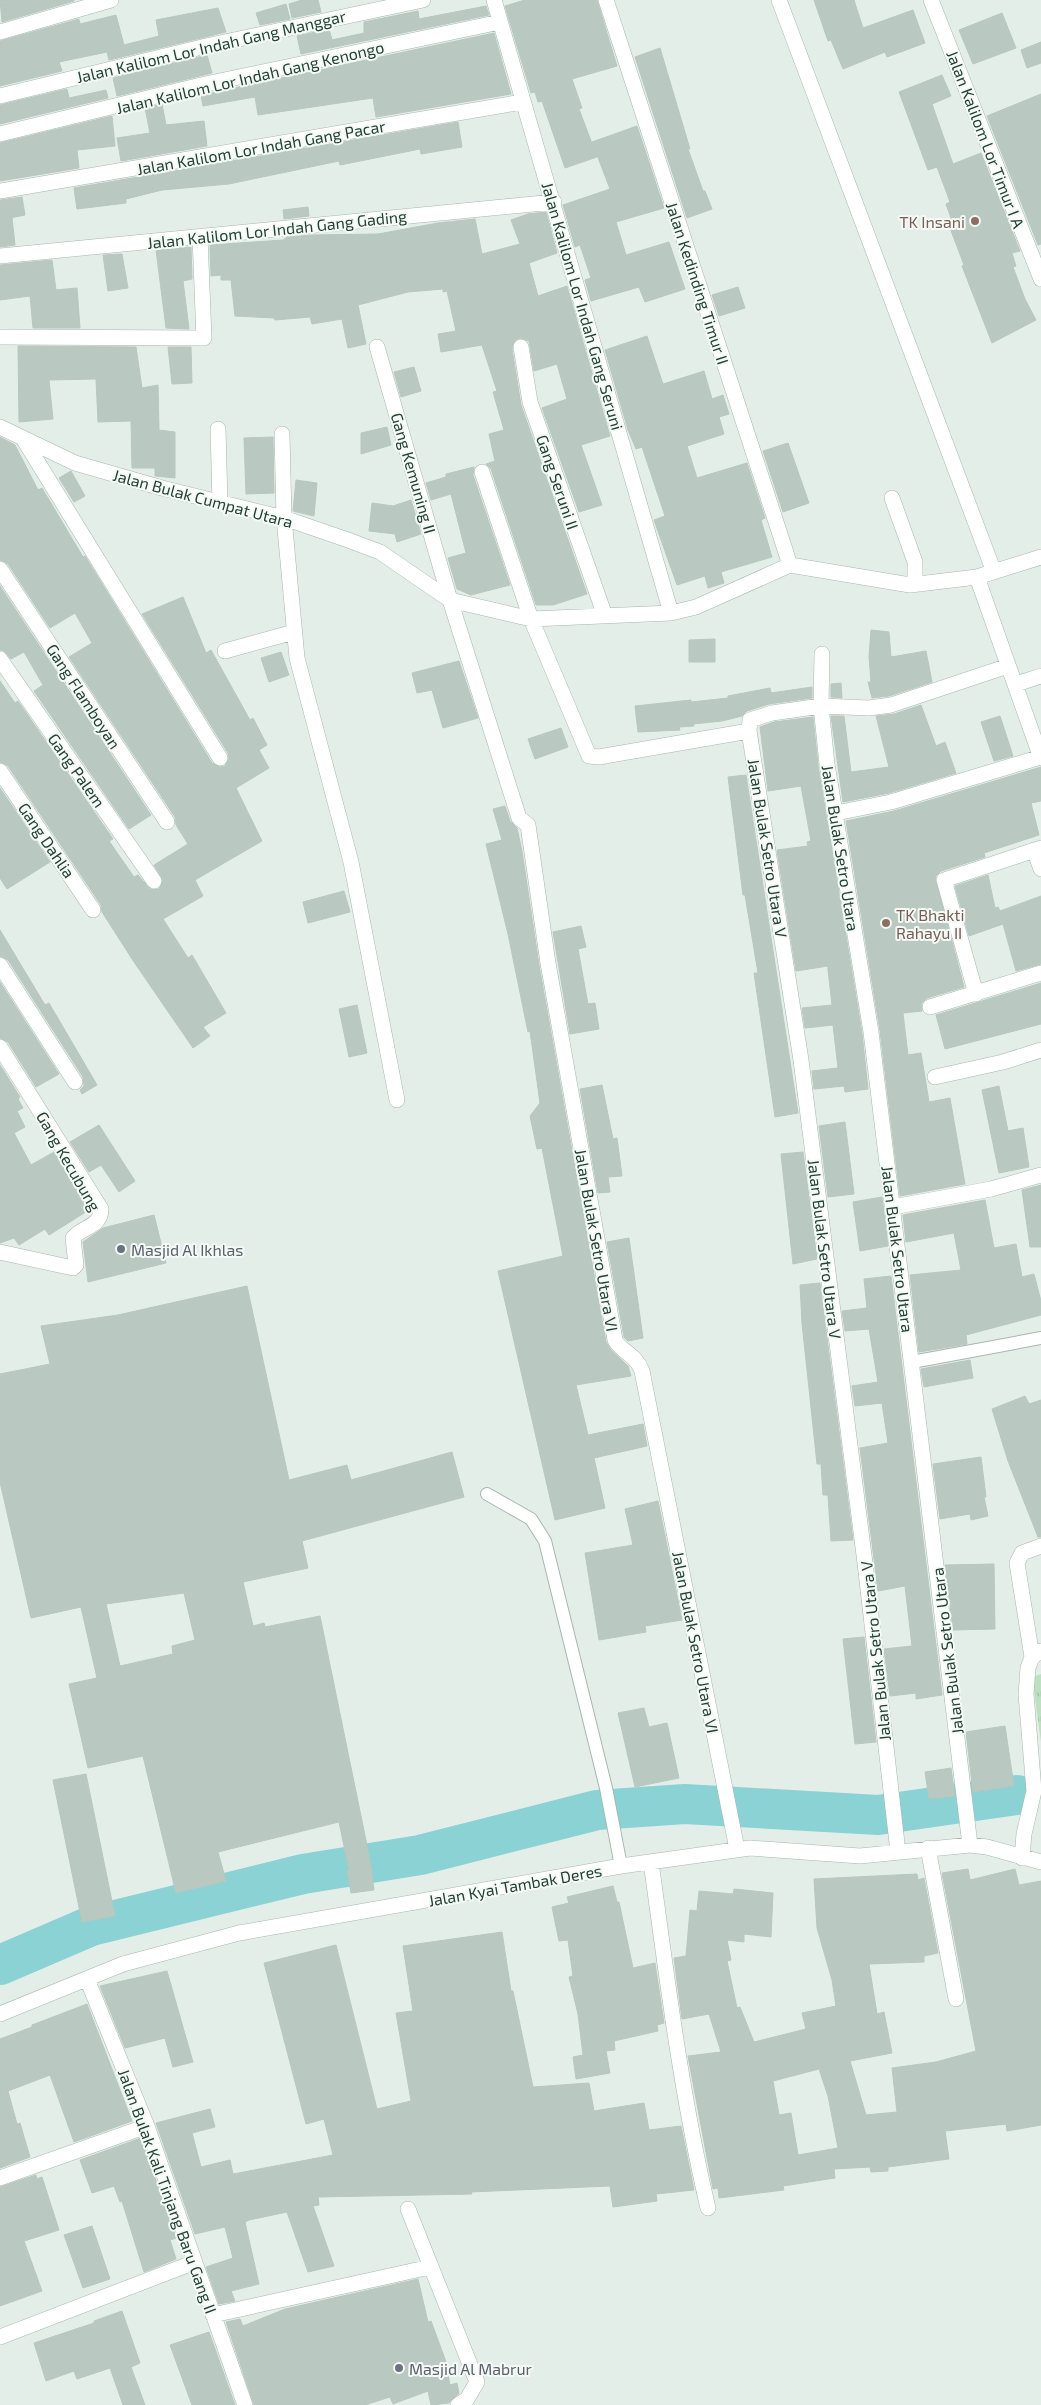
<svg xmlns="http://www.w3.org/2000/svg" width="1041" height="2405" viewBox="0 0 1041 2405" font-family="'Exo 2',sans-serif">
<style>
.park{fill:url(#park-tufts)}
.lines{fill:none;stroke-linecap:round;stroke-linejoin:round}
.river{stroke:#8bd2d5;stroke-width:40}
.building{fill:#b9c9c1;stroke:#b6c8bf;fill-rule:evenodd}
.lane-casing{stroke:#a6b7af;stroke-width:14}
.street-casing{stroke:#a6b7af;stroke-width:16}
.lane{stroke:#fff;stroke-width:12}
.street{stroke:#fff;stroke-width:15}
.education-dot{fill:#8d6e63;stroke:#f5faf7;stroke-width:2}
.worship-dot{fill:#6b7280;stroke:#f5faf7;stroke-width:2}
.labels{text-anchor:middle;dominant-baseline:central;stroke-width:4;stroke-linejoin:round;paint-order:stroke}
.street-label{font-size:16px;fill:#234135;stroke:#f5faf7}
.education-label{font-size:16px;fill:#785e54;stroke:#f5faf7;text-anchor:end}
.worship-label{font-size:16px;fill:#5b616d;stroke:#f5faf7;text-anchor:start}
</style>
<defs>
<pattern id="park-tufts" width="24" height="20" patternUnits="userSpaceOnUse" patternTransform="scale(1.25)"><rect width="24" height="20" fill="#bde0c2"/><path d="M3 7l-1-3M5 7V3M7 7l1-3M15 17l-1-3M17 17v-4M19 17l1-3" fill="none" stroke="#a2c1a7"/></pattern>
</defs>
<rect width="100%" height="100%" fill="#e4eee9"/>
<!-- park -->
<path class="park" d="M1041,1674V1742L1032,1677Z"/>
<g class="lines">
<!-- river -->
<path class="river" d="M0,1965L91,1926L303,1874L420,1855L597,1810L685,1804L878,1815L1017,1795"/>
</g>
<!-- building -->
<path class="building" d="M0,0H74V1L2,22Z
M302,0H318L321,12L292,18L289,4Z
M525,0H597L617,66L572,79L582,108L579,109L597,157L565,168L542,101L538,102L535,92L531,93L505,6Z
M814,0H854L863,28L913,10L925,43L887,57L885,52L843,69L831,40L828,41Z
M286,4L290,19L260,25L256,13Z
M486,6L489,15L301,54L297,36L329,29L332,40L364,33V22L418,11L419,19Z
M218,8L226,32L109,60L107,52L59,62L62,71L0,86V41L79,19L80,24L116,15L124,45L159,36L156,20Z
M1002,13L1016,48L973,64L959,30Z
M494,33L511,94L376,117L373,98L258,115L255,97L203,106L201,95Z
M1041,42V63L1027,68L1021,50Z
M660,48L690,149H688L703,191H705L712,209L687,218L635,57Z
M207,55L212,73L117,96L113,78Z
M942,75L951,96L932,104L953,164L981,153L1020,251L1012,253L1016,266L1013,267L1025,299L1036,320L992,343L962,266L964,265L947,220L951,218L946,204L950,202L937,167L928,170L899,92Z
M67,89L69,98L106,90L108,98L0,124V105Z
M1041,94V244L1038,245L987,116Z
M162,104L166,125L204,121L207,146L121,161L117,138L150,133L145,108Z
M112,116L115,146L77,150L79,168L0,181V143Z
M458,122L462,147L421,154L420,149L340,165L339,161L229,184L162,190L126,199V203L77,209L74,188Z
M637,126L664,208L616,222L626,255L669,242L685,289L645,302L639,287L591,301L585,280L591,278L580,245L575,247L563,205L610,189L592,142Z
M22,197L25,215L10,218H12L15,245L0,247V200Z
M308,207L309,216L284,219L283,210Z
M546,212L557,253L529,263L538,296L567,286L610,436L581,445L602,505L579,512L542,408L567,399L557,364L534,371L529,341L520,338L515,340L512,349L521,405L587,594L553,605H536L491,469L486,464L495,461L489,434L504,430L493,392L497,391L482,345L441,352L438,334L456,331L447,291L443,292V289L408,292L358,305L366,344L348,348L342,319L312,324L310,317L275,320L274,318L235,316L231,280H221V275L211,276L210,245L283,240L287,237L312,235L378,234L438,223L475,219L482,254L520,244L511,220L528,214Z
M191,247L192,279L183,281L189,329L166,328L156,250Z
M122,254L128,288L108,291L103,255Z
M52,260L56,290L77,288L80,328H33L30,296L0,300V265Z
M738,287L745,308L719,316L712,295Z
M647,336L663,384L704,371L712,399L723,395L729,414L719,417L724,434L687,446L697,478L747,463L765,518L761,520L772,557L721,572L724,583L708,588L705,576L677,585L654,520L665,516L642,447L636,449L628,430L605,350Z
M18,346L136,347L142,388L158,385L159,430L175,432V478L155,476V468H132L131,421L98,422L96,379L49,380L53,419L19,422Z
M168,347H191L192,383L172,384Z
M414,367L421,391L401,397L394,372Z
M387,427L391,445L361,454V433Z
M0,437L15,445L38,490L42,488L83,557L85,556L212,763L220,767L225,766L229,758L228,753L142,614L183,597L206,653L211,650L250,720L253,718L267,745L259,750L269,768L236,788L262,841L195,880L203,896L163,919L188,958L192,955L226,1013L203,1027L210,1036L193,1048L134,962L102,912L101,905L8,766L0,762V681L15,703L18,701L113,839L109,841L134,877L138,875L150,889H159L163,880L154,865L188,844L176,825L175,817L69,657L92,643L75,613L50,628L8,564L0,560Z
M273,437L274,493L246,494L244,438Z
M788,443L809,503L783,512L763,451Z
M474,467L473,475L510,585L471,595L457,589L448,558L466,553L451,494L431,500L426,483L446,477V474Z
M71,471L85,496L74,502L59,478Z
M296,480L317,483L314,516L293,511Z
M411,500L421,534L397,542L395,534L369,531L372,503L393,506Z
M0,586L151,815L129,829L34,691L43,685L24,652L11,659L4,651L0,650Z
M871,630L889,632L891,657L926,651L932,682L889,696L872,698L868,682H871L869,657Z
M715,639V662H689V640Z
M281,652L289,675L269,682L261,658Z
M459,661L478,718L443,728L432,690L417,693L412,673Z
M841,683L842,698L831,697V684Z
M812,687V698L769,704L747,711L742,716L722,721L693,724L694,726L679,727L680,730L638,732L635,706L691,700V702L728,698V696L770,688L771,693Z
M921,705L936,746L945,742L956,773L889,793L843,802L831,716H844L851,772L889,767L876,716L894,714Z
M1000,716L1013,756L994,761L981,722Z
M813,717L818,765L862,1033L868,1089L845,1092L844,1086L814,1089L812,1071L838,1068L833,1025L805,1028L802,1008L832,1005L828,970V966L796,971L777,850L808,846L807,842L811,841L801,786L768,791L760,727L774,722Z
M561,728L568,747L535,759L528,739Z
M1041,767V801L1031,803L1039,835L984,853L985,857L941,871L935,877L964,987L927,998L921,1004L922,1011L903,1013L908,1055L921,1053L929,1102L950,1098L965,1184L900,1196L880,1031L846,821L894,811Z
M746,775L798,1113L775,1117L754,973H758L745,895H743L728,777Z
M0,788L50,862L7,889L0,878Z
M505,806L510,821L517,828L522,851L539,965L606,1342L611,1350L628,1366L631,1376L576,1385L588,1435L643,1424L647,1446L594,1458L605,1508L555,1520L498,1271L563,1256L542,1148L537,1149L530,1116L540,1103L530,1031L528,1032L508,934L486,844L502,840L493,809Z
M988,875L995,908L998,907L1000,911L1041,896V964L1016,971L1003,924L969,936L955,886Z
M344,891L350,912L308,923L303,902Z
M581,926L586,947L578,949L588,1004L595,1003L599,1029L570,1034L553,932Z
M0,930L45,1005L49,1003L97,1085L82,1094L80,1090L84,1086L83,1077L8,960L0,956Z
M0,982L59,1074L36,1087L8,1042L0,1038Z
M1041,983V1024L945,1049L936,1015Z
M357,1005L367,1053L349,1057L339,1009Z
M0,1065L20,1097L18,1099L23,1108L17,1111L25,1127L14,1133L31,1165L54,1152L89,1210L49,1235L45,1229L19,1245L14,1238L0,1243Z
M602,1085L613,1139L617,1138L622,1176L608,1177L610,1192L598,1193L580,1089Z
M999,1086L1008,1131L1023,1128L1029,1167L999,1173L982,1090Z
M845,1122L854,1194L828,1197L819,1126Z
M99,1125L135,1181L119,1192L101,1165L89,1172L70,1142Z
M803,1152L817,1259L793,1264L781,1154Z
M1041,1185V1247H1030L1022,1190Z
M882,1197L888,1246L860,1251L853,1202Z
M985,1200L994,1248L1016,1244L1022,1277L1034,1274L1041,1301V1315L966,1335L967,1344L919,1352L910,1275L961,1270L954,1233L906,1242L903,1215Z
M154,1215L166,1263L88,1282L83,1242L103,1228Z
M629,1238L643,1338L628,1341L624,1337L607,1242Z
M891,1276L942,1695L916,1699V1693L890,1696L884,1649L912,1646L905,1586L878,1591L860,1448L888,1443L882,1403L855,1406L852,1386L878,1382L869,1329L845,1331L842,1311L867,1308L864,1279Z
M820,1283L853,1540L831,1541L828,1495H823L821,1464H817L802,1323L800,1285Z
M247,1286L289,1480L347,1465L351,1480L452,1452L464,1497L302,1541L308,1568L243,1582L253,1626L264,1623L265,1627L320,1616L370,1860L374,1890L351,1893L347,1870H349L339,1822L218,1852L226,1881L176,1893L143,1756L88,1768L69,1684L97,1678L81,1607L31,1618L0,1482V1374L50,1364L41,1326L118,1315ZM184,1593L195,1640L172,1646L173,1654L120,1666L106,1604Z
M970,1360L973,1378L924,1387L921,1369Z
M1025,1396L1029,1404L1041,1400V1537H1038L1008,1461L992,1409Z
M981,1457L986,1497H984L988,1516L971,1520L970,1514L940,1519L933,1464Z
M658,1501L682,1620L645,1626L646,1632L599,1640L585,1553L633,1545L625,1509Z
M994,1564L995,1629L953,1630L945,1565Z
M864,1637L876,1742L855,1744L843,1639Z
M644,1708L649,1727L667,1723L679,1778L635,1787L618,1713Z
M1005,1726L1014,1786L973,1792L966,1732Z
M951,1768L955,1796L929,1799L925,1772Z
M86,1774L115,1916L82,1922L53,1780Z
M968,1869L970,1880L1015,1869L1019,1885L1041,1881V2125L1007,2131L1006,2124L945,2131L949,2159L888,2167V2171L871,2172L870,2167L834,2169L835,2178L783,2186L784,2190L719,2198L718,2188L713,2189L708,2163L688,2056L721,2052L709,2014L682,2019L674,1958L686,1956L690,1910L697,1911L699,1891L733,1894L734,1889L773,1893L771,1937L744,1934V1942L727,1940L731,1960L727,1961L737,2008L740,2007L754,2042L806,2029L802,2013L836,2006L832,1980L817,1928L814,1879L917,1874L918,1880L924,1878L938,1953L924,1956V1962L869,1964L877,2014L884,2012L892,2053L850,2061L866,2115L897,2112L892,2068L936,2062L976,2051L942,1873ZM819,2069L828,2096L838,2148L798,2155L791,2113L779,2115L773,2081Z
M613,1886L617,1902H619L633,1968L655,1963L664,2023L657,2025L658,2031L614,2041L615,2050L606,2051L610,2073L576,2079L573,2057L583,2055L578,2014L569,1977L573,1976L568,1940L559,1941L552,1907L569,1903L567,1897Z
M502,1932L511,1991H513L533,2087L589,2083L594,2111L644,2103L649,2130L681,2126L694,2190L656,2194L657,2201L613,2207L610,2186L471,2192L472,2194L318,2197L319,2205L313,2206L334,2266L308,2272L287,2212L249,2220L245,2222L259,2284L231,2291L235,2301L219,2304L206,2267L233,2258L225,2227L195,2234L156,2123L210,2109L215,2127L192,2133L201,2167L230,2160L233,2174L333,2155L324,2119L306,2124L264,1963L336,1945L377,2109L411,2101L396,2013L413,2011L403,1946Z
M167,1971L193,2062L173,2067L165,2038L125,2048L100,1986Z
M87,2004L132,2121L74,2142L50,2075L8,2091L17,2124L20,2123L30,2157L0,2168V2039L32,2027V2025Z
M141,2138L176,2238L170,2240L176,2259L144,2272L122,2201L120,2202L114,2186L92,2193L80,2160Z
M36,2175L37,2179L42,2177L59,2230L24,2241L42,2291L0,2306V2187Z
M92,2226L110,2279L83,2288L64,2235Z
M418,2279L428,2322L431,2321L445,2359L450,2385L457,2383L459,2393L449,2403L431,2405L428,2391L393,2404L390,2397L365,2405H254L226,2322L240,2319L243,2326L285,2309Z
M122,2311L140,2363L131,2367L145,2405H123L110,2368L77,2379L74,2371L46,2381L34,2343L94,2323V2321Z
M209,2332L235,2405H192L170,2345Z"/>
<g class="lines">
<!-- lane casing -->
<g class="lane-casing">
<path id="lane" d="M912,1362L1041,1338
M487,1494L531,1519L545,1541L606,1788L621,1866"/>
</g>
<!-- street casing -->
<g class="street-casing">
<path id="street" d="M494,0L671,613
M606,0L790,565
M779,0L994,572
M931,0L1041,279
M0,32L111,0
M0,96L206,46L423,0
M0,134L201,85L500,22
M0,191L522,102
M0,256L554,202
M0,337L204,338L200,237
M377,347L450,600L519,818L528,825L548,963L615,1340C621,1352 635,1353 642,1371L737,1849
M521,347L530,402L605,616
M0,427L75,463L162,488L284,518L348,540L380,552L450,600L531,619L671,613L696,607L790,565L910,585L977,577L1041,557
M218,429L220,503
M282,434L284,518L297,658L351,862L397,1100
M24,440L220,758
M482,472L531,619L589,756L599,757L749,731
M892,498L915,562V584
M0,569L167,822
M977,577L1041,758
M225,651L294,632
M822,654L821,706L827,764L871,1032L970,1845
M0,659L154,881
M1016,684L1041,676
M0,771L93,910
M836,813L891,802L1041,757
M1034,850L1041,869
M0,965L75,1082
M976,994L944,880L1041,848
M930,1007L1041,973
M0,1047L101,1209C101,1227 83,1226 73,1238L76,1265L73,1268L0,1252
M935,1077L1003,1062L1041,1050
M893,1207L991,1189L1041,1175
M1032,1657L1017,1563L1022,1553L1041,1546
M928,1848L956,1999
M898,1852L865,1563L801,1060L749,731L750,720L772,713L821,706L869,708L891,705L1008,666
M1022,1858L1024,1834L1034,1791L1026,1694L1028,1668L1032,1657L1041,1651
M651,1862C667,1978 681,2094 708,2208
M87,1979L147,2126L245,2405
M0,2014L123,1964L239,1933L621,1866L750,1848L860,1856L970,1845L987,1847L1041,1862
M0,2178L147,2126
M408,2209L477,2382L467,2399L458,2405
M213,2315L430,2267
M0,2337L195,2262"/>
</g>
<!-- lane -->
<use href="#lane" class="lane"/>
<!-- street -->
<use href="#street" class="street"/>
</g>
<!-- markers -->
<g class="education-dot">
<circle cx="975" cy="221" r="5"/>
<circle cx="886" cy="923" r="5"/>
</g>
<g class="worship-dot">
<circle cx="121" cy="1249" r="5"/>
<circle cx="399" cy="2368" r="5"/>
</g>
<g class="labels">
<!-- street labels -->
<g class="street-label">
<text transform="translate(211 46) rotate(-13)">Jalan Kalilom Lor Indah Gang Manggar</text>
<text transform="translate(250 77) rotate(-13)">Jalan Kalilom Lor Indah Gang Kenongo</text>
<text transform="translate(986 139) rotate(69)">Jalan Kalilom Lor Timur I A</text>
<text transform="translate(261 147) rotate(-10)">Jalan Kalilom Lor Indah Gang Pacar</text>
<text transform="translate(277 229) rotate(-6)">Jalan Kalilom Lor Indah Gang Gading</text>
<text transform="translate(698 283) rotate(72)">Jalan Kedinding Timur II</text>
<text transform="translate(583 306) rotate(74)">Jalan Kalilom Lor Indah Gang Seruni</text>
<text transform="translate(414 473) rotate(74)">Gang Kemuning II</text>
<text transform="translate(558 482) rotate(71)">Gang Seruni II</text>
<text transform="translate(203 498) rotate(15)">Jalan Bulak Cumpat Utara</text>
<text transform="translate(84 696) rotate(57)">Gang Flamboyan</text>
<text transform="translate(77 770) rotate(55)">Gang Palem</text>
<text transform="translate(47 840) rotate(56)">Gang Dahlia</text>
<text transform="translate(768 848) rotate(81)">Jalan Bulak Setro Utara V</text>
<text transform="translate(841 848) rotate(81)">Jalan Bulak Setro Utara</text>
<text transform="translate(69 1161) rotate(60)">Gang Kecubung</text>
<text transform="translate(597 1240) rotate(80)">Jalan Bulak Setro Utara VI</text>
<text transform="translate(825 1249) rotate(83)">Jalan Bulak Setro Utara V</text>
<text transform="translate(898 1249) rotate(83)">Jalan Bulak Setro Utara</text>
<text transform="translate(696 1642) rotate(79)">Jalan Bulak Setro Utara VI</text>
<text transform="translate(875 1651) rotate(-96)">Jalan Bulak Setro Utara V</text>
<text transform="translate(947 1651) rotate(-97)">Jalan Bulak Setro Utara</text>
<text transform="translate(515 1885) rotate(-10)">Jalan Kyai Tambak Deres</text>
<text transform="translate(168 2191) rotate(70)">Jalan Bulak Kali Tinjang Baru Gang II</text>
</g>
<!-- education labels -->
<g class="education-label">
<text x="965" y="221">TK Insani</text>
<text x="896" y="914" text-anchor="start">TK Bhakti<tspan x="896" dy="18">Rahayu II</tspan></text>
</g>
<!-- worship labels -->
<g class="worship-label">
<text x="131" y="1249">Masjid Al Ikhlas</text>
<text x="409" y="2368">Masjid Al Mabrur</text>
</g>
</g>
</svg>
